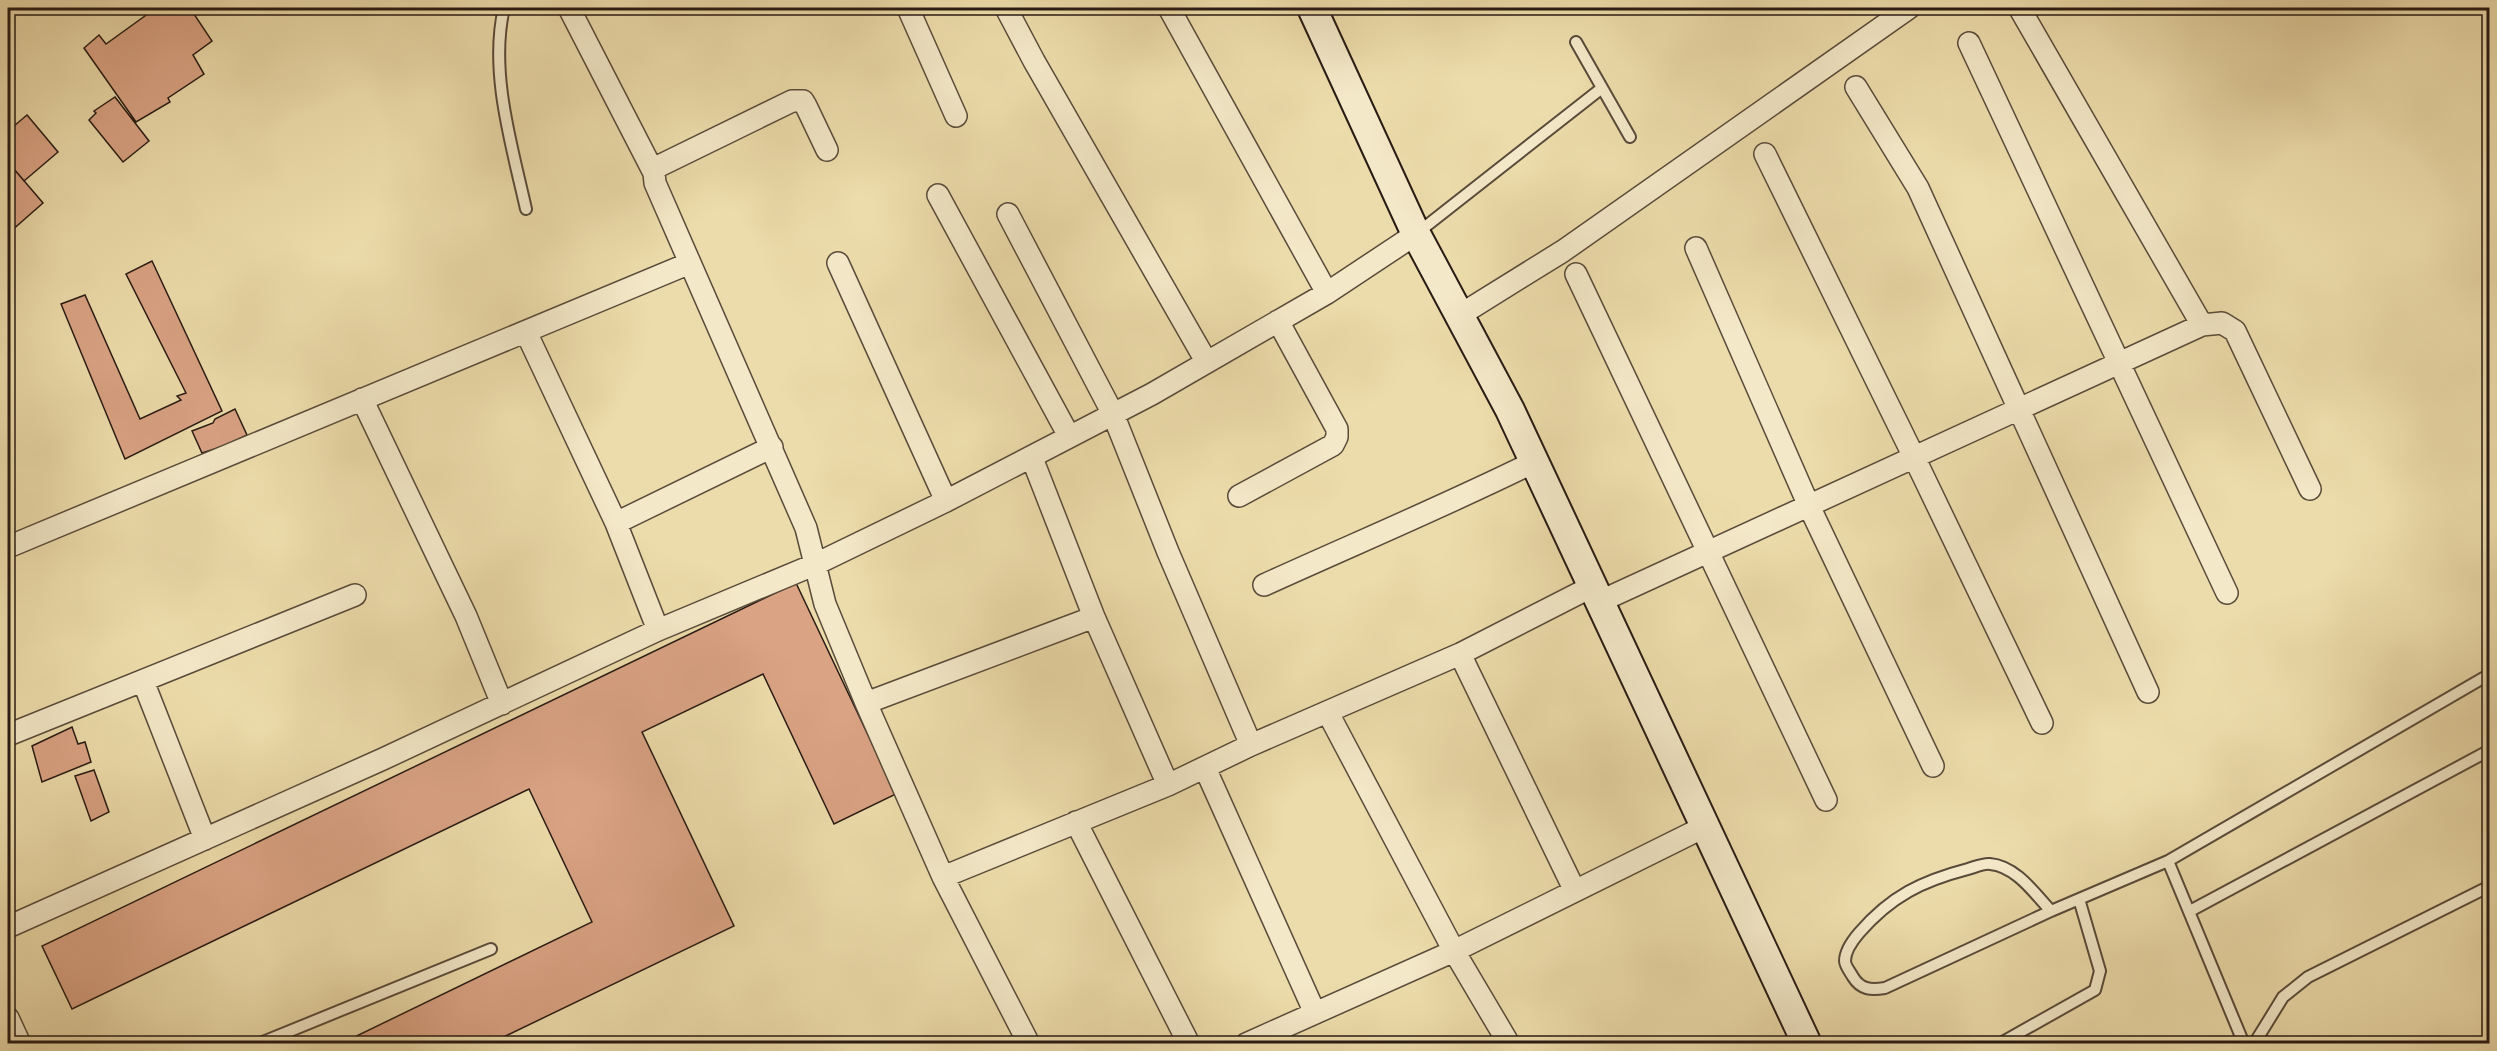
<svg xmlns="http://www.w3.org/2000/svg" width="2497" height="1051" viewBox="0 0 2497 1051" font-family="Cardo,serif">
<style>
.building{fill:#daa384;stroke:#281b14;stroke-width:1.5}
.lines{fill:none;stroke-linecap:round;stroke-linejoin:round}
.lane-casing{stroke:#594b3a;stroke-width:14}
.street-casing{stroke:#594b3a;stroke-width:24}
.secondary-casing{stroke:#281b14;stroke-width:32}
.lane{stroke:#f3e8c8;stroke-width:10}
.street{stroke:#f3e8c8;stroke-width:21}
.secondary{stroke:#f3e8c8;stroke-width:28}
</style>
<rect width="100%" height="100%" fill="#eddcab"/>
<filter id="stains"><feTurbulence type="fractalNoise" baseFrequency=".00333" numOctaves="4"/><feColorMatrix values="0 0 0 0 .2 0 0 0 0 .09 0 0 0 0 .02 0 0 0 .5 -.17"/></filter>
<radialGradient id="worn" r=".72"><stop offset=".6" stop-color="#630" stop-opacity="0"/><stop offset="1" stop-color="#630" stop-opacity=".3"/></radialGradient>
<!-- building -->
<path class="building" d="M156,8H190L212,41L193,55L204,74L168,98L170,102L136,122L84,48L99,35L106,44Z
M115,97L149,141L123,162L89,120L96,113L94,111Z
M27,115L58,152L24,181L8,162V131Z
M8,162L43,203L11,231L8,226Z
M152,261L222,411L125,459L61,304L85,295L140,419L181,400L177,396L186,393L126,274Z
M235,409L247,435L224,446L202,453L192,431L213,423L215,419Z
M796,583L896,794L834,824L763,674L642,732L734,926L489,1044H340L592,922L529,789L72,1009L42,946Z
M72,727L78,744L85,742L91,762L42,782L32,746Z
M94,770L109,812L91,821L75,776Z"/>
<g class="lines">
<!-- lane casing -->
<g class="lane-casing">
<path id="lane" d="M504,8C489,72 512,146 526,209
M1576,42L1630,137
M1416,234L1602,88
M2168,861L2244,1044
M2051,911C2035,894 2016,866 1990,864C1984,863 1975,867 1968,869C1922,881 1891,896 1859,933C1853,940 1845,950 1845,961C1845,966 1851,973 1853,977C1861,990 1871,990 1885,988L2051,911L2168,861L2490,674
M2190,911L2490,750
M258,1044L491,949
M1999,1044L2095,990L2100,971L2079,899
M2254,1044L2283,997L2308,977L2490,886"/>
</g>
<!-- street casing -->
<g class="street-casing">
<path id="street" d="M569,8L654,173
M908,8L956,116
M1006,8L1034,61L1206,361
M1169,8L1327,293
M2020,9L2202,325
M1969,43L2227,593
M1856,87L1918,188L2148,692
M827,150L806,106L803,101H792L657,167L654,173L655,183L806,528L825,604L866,703L943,877L1029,1044
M1765,154L1914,457L2042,723
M938,195L1069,436
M1008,214L1113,414L1168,552L1251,745
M1696,248L1809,506L1933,766
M838,263L946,501
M1576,274L1826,800
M1460,315L1563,251L1909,8
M526,332L616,523L658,630
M362,399L466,616L502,704
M1032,458L1094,617L1168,785
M1239,496L1333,445L1337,437V429L1278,321
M616,523L772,447
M8,547L690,263
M1264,585C1354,544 1445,506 1534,462
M1601,601L2202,325L2222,323L2235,331L2310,489
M1460,654L1574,889
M143,681L205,839
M866,703L1094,617
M1328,713L1454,951L1509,1044
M8,735L355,595
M1205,768L1315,1013
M1076,822L1189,1044
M943,877L1168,785L1251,745L1460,654L1593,586
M8,927L383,759L658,630L816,564L946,501L1152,394L1327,293L1416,234
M8,1018L20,1044
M1246,1044L1454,951L1706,826"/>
</g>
<!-- secondary casing -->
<g class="secondary-casing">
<path id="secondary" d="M1312,8L1416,234L1510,410L1807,1044"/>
</g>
<!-- lane -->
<use href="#lane" class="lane"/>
<!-- street -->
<use href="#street" class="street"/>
<!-- secondary -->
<use href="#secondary" class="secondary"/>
</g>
<!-- margin -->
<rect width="2497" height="1051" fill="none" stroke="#eddcab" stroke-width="30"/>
<rect x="9" y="9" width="2479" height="1033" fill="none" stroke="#281b14" stroke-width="3"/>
<rect x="15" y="15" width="2467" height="1021" fill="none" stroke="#281b14" stroke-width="1.5"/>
<rect width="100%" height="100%" filter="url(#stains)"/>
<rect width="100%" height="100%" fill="url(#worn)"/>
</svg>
